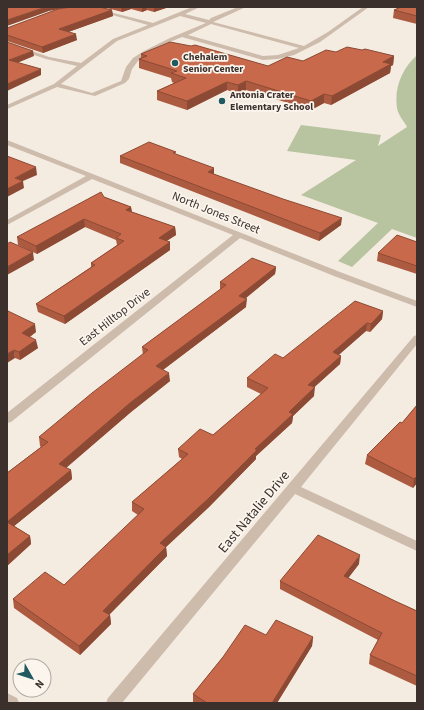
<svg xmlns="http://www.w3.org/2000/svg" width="424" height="710" viewBox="0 0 424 710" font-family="'Source Sans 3',sans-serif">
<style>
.green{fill:#b8c4a0}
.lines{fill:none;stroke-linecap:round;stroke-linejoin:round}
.minor{fill:#cdbbac;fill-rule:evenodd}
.wall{fill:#ac5a40}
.shaded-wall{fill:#8c4a34}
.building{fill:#c8694b;stroke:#8c4a34}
.poi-dot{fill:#1f5a5e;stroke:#fbf5ee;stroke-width:1.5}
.labels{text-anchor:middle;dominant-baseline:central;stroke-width:3.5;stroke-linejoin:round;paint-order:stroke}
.far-poi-label{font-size:10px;font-weight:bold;fill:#3b302b;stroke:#fbf5ee;text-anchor:start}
.street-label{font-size:12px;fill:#3b302b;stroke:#fbf5ee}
.near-street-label{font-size:14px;fill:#3b302b;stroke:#fbf5ee}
</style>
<rect width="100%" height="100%" fill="#f4ebe1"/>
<!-- green -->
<path class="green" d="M417,55V238L392,229L352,267L338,261L378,223L301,195L356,160L287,151L301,125L381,135L378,146L407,127C404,121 398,115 397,108C394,87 402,69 417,55Z"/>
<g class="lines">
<!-- minor -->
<path class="minor" d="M192,7H200L185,14L209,20L211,18L238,7H246L213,22L304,46L328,32L363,7H369L320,42L294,55L278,59L263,60L182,37L160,46L138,61L132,69L129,79L125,83L95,96L57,87L7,109V105L54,84L77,66L46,59L7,46V42L49,57L81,63L113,39L148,25L98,11V9L153,23ZM180,16L206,23L170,38L144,51L133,58L126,67L121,81L92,93L61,84L117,41ZM211,24L299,48L278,55L263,56L188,35Z
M7,140L340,272L417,301V307L334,276L240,238L11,422L7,423V413L233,235L92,179L7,225V220L86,176L7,145Z
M417,335V344L301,487L417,541V551L295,494L122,703H106L108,698L414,336Z
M7,693L17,698L19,703H7Z"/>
</g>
<!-- wall -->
<path class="wall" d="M103,7H169L154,12L147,10L142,12L131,9L122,12Z
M417,7V24L393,18L394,10Z
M112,10L113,16L68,32L77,40L43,53L7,41V28Z
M362,50L394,56L393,65L391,66L390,73L331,105L324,103L311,110L246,90L238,94L227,90L187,110L157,100V91L174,83L172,82L171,78L139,68V59H141V54L268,66L303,61L336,52Z
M176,154L214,174L341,225L319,241L120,163V156Z
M104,197L131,207L132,212L175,227L176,235L166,241L170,242V250L65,324L38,312L36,304L91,267V263L117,245L116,240L85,227L37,254L18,245L17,237Z
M417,242V274L377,261L378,253Z
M276,267L275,274L245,299L246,307L163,370L170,381L131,412L66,468L71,470L72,479L14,526L30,536L31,544L7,566V473L41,447L40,446L39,437L143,355L142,347L220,290V282Z
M383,311L382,319L370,332L366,331L338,355L341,356L340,364L314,387V396L293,416L292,423L256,456V459L209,507L166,547L167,556L109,615H110L111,624L80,655L14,608L13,599L64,585L138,515L132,511V502L182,459L179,457L178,449L213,435L261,394L247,387V378L283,358Z
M7,312L36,332L30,337L38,348L20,360L15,358Z
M417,405V483L413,488L365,464L367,455L402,423Z
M359,564L348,578L395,601L417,611V686L369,664L370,655L378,640L280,589V581Z
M266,635L313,637L312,646L277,703H193V694L223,657Z"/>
<!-- shaded-wall -->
<path class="shaded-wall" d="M46,7H69L49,11L7,26V20Z
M121,7H131V9L122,12Z
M142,7H146L147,10L142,12Z
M154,7H169L154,12Z
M112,10L113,16L60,35L59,29Z
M76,34L77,40L43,53L42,47Z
M33,51L34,56L10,66L9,60Z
M394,56L393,65L391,66L390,73L331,105L332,96L383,62Z
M41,69V75L7,91V84Z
M246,81V90L238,94V85Z
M227,82V90L187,110V101Z
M324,94V103L311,110V101Z
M36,167L37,175L23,181L24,188L7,197V189L15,178Z
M214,168V175L208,172Z
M131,207L132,214L126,210Z
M342,218L341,225L319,241L320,233Z
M84,219L85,227L37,254L36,246Z
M175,227L176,235L159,246V238Z
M170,242V250L65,324L64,316Z
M33,252L34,260L7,275V267Z
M276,267L275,274L238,304L239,296Z
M247,299L246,307L156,375V366Z
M383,311L382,319L370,332L371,324Z
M367,323L366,331L332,361L333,352Z
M35,324L36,332L23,341L22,333Z
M36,340L38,348L20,360L19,352Z
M14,350L15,358L7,363V354Z
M341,356L340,364L308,393V385Z
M169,373L170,381L131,412L60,473L59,464L130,403Z
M315,387L314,396L293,416L292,423L256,456V459L209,507L166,547L167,556L104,620L103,611L160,543L255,449L289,412Z
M71,470L72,479L8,531L7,522Z
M417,476V483L413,488L414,479Z
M30,536L31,544L7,566V555Z
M360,555L359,564L343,585L344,576Z
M110,615L111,624L80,655L79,646Z
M313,637L312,646L277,703H272Z"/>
<!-- building -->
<path class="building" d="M7,7H46L7,20Z
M72,7H99L112,10L59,29L76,34L42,47L7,35V28L58,9Z
M401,7H417V16L394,10Z
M7,42L33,51L9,60L41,69L7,84Z
M170,42L191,46L195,45L268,66L287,57L303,61L326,50L336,52L347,47L362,50L365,49L394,56L383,62L391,64L332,96L324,94L311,101L246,81L238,85L227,82L187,101L157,91L186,78L171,73L177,71L139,59L147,56L141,54Z
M149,142L176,152L173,153L214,168L208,172L283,199L342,218L320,233L120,156Z
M7,156L36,167L15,178L23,181L7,189Z
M101,192L104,197L131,207L126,210L175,227L159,238L170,242L64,316L36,304L95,265L91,263L124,241L116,238L121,234L84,219L36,246L17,237Z
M397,235L417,242V266L378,253Z
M10,242L33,252L7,267V244Z
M252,258L276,267L239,296L247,299L156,366L169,373L130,403L59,464L71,470L7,522V473L48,442L39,437L92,393L148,350L142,347L226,285L220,282Z
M355,301L383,311L371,324L367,323L333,352L341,356L308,385L315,387L289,412L293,414L255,449L257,450L209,498L160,543L166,547L103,611L110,615L79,646L13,599L45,572L64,585L144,509L132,502L188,454L178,449L200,429L213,435L268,388L247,378L275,354L283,358Z
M8,311L35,324L22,333L36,340L19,352L14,350L7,354V312Z
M417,405V476L414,479L367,455L400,422L402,423Z
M7,522L30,536L7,555Z
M318,535L360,555L344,576L395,601L417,611V676L370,655L382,633L280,581Z
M276,620L313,637L272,703H207L193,694L223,657L245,625L266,635Z"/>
<!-- markers -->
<g class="poi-dot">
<circle cx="175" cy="63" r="4"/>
<circle cx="222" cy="101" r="4"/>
</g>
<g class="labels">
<!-- far-poi labels -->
<g class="far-poi-label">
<text x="183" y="57">Chehalem<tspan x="183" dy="12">Senior Center</tspan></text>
<text x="230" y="95">Antonia Crater<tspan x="230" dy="12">Elementary School</tspan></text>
</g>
<!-- street labels -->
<g class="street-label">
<text transform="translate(216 213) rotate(22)">North Jones Street</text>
<text transform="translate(115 317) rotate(-38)">East Hilltop Drive</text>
</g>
<!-- near-street labels -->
<g class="near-street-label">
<text transform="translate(254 512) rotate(-50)">East Natalie Drive</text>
</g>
</g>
<!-- border -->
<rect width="424" height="710" fill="none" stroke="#3b302b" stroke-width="16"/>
<!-- north arrow -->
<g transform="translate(32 678) rotate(129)"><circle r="19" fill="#fbf5ee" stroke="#aea6a0"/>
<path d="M0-3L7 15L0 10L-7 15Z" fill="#1f5a5e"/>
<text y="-6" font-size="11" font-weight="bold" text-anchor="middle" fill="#3b302b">N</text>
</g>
</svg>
